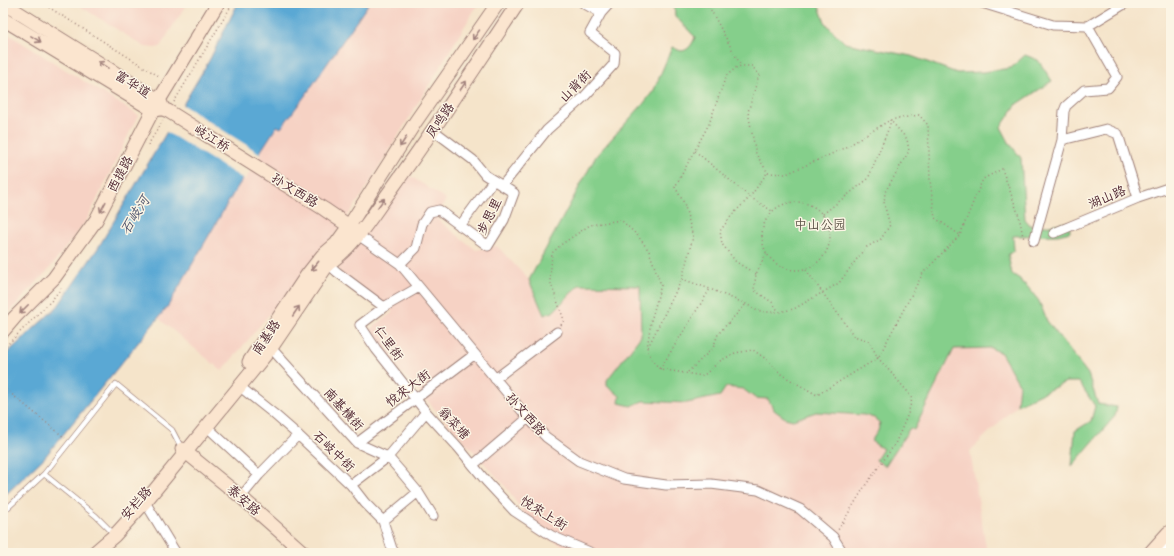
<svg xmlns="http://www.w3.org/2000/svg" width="1174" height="556" viewBox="0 0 1174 556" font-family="'Comic Neue','LXGW WenKai TC',sans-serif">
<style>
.built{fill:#f6d2c4}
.green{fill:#85cf8b;stroke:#68775b}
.water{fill:#5aa8d4;stroke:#526480}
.pier{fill:#f5e4ca}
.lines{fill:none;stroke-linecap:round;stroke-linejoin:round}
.lane-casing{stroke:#a0827a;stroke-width:6}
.street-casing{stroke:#a0827a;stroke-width:11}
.secondary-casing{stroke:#a0827a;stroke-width:15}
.path{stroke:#a0827a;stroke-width:1.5;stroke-dasharray:1 3;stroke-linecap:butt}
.lane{stroke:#fff;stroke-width:4.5}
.street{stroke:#fff;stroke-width:9}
.secondary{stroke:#fbe5cf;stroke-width:13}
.oneway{stroke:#a2827d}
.labels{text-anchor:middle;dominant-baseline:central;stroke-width:3;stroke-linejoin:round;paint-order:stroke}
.street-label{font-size:13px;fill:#4a1f2b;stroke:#fcf5e5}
.park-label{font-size:13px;fill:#5c5448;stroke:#fcf5e5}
.water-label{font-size:14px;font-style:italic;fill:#50566f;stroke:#fcf5e5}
</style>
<rect width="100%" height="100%" fill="#fcf5e5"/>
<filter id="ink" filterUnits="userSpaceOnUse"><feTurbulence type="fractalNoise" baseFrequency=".025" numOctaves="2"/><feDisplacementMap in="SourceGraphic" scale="8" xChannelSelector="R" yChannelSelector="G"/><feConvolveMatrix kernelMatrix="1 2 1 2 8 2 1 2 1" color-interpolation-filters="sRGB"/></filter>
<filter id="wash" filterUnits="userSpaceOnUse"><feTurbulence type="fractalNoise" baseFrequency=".012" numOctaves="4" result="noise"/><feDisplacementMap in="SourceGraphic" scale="16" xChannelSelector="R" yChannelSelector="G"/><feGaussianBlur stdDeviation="0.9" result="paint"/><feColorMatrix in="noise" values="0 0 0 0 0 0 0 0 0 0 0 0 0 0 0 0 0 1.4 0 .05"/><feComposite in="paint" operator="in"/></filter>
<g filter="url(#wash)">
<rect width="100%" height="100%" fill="#f5e4ca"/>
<!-- built -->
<path class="built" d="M75,3H187L160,47L155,48L145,47Z
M369,3H481L475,9L361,197L327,245L222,371L158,318L168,306L233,194L277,125L281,127L307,93Z
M3,31L138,115L88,218L50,268L3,319Z
M410,176L446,199L437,219L476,250L497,246L529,280L544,315L553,312L579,285L640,286L641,336L607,380V385L631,406L643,401L687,403L719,396L726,387L743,389L755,398L768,399L774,411L793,420L816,412L864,415L874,418L880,423L878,431L871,441L911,427L914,430L954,349L991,348L1001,353L1019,384L1017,405L970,451L987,553H581L537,534L506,487L365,333L393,312L336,269Z"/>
<!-- green -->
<path class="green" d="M674,3H818L825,23L845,43L911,56L957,73L983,72L1011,68L1025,55L1038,60L1052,81L1016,105L1001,127L1010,144L1021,158L1025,219L1030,225L1035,227L1069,222L1070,232L1058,235L1013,236L1014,250L1008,255L1012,274L1020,279L1022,283L1026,285L1039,301L1047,321L1088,374L1098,404L1117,407L1115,416L1072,466L1075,431L1091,421L1095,406L1079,382H1066L1017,405L1019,384L1001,353L991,348L954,349L914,430L910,428L885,466L876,460L883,449L871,441L878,431L880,423L874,418L864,415L816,412L793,420L785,418L774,410L768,399L755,398L743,389L726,387L720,396L687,403L643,401L631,406L619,403L620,396L607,385V380L641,336L640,286L579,285L553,312L544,315L529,280L596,156L644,103L654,90L672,47C675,48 679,51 682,51C689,50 693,43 695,37L675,16Z"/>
<!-- water -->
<path class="water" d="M238,3H369L307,93L281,128L277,126L233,194L168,306L44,458L3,497V357L58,306L98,248L210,59Z"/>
<!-- pier -->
<path class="pier" d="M181,104L261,154L245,180L165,131Z"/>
</g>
<g filter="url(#ink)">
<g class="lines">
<!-- lane casing -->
<g class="lane-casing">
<path id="lane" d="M44,474L96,516L111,531
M3,512L44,474L116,384L172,430L181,447"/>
</g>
<!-- street casing -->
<g class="street-casing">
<path id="street" d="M583,3L601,13
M982,3L1053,25L1088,26L1126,3
M1062,140L1106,129L1118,134L1138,198
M502,186L547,130L585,96L614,64L615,53L590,33L601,13L610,3
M460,226L493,181
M1054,233L1138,198L1171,187
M358,235L400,264L528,418L546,437L579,461L624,479L666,485L711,484L758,490L800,509L833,537L843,553
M1034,241L1062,140L1064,111L1066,106L1084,90L1108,88L1117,77L1088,26
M328,264L337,272L384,307
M400,264L416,248L422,224L430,212L439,210L488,246L504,220L514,193L485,175L473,160L433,130
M419,287L384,307L360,325L376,349L426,412L458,447L486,481L514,511L552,536L592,553
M271,348L357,443L388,457L402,473L418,492L433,516
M495,379L557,332
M239,386L274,414L298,435L351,485L365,503L383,521L392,549L395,553
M206,426L259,475
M357,443L475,354
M473,465L528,418
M351,485L388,457L426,412
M241,497L259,475L298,435
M145,502L176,553
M383,521L418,492
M1160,542L1167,553"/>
</g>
<!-- secondary casing -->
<g class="secondary-casing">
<path id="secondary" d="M3,3L160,101L163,109
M3,19L153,110L161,109
M163,109L168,111L324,209L349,226L355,231
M3,331L15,317L54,278L96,220L153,110L218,3
M249,362L307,275L322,256L336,244L349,226L416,121L498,3
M182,449L241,497L304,553
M94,553L115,535L145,502L271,348L328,264C356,245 373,214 393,187C436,127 477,65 518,3
M1150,553L1168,533L1171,532"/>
</g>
<!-- path -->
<path class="path" d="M42,3L160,77
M707,3L741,66
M174,102L233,3
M148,145L163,120
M695,151L750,197L772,211
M762 236a34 34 0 1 1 68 0a34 34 0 1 1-68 0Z
M823,214L868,179L890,125V120
M766,254L756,274L754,290L773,303L778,311
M806,270L854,336L869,341L878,358L907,391L912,399L908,414L895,444L865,486L838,530
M756,274L736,262L722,244L720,231L732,215L750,197L767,173
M682,279L710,289L746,304L756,310L766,312H779L794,309L839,283L865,248L881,239L890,225L884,204L885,192L909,151L907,139L890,120
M561,325L564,320L550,281L552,253L562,244L590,225L621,220L638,236L649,251L661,285L651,321L647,349L652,360L660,369L703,376L720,361L735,353L753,350L766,359L782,375L817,395L878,358L923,273L960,235L974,200L983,179L1002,169L1019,216L1023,237L1026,238
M648,347L682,279L693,237L684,203L675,187L709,124L726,76L737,67L741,66H752L759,75L748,112L756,154L768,173L786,174L845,148L890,120L919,115L928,125L930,180L935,218L960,235
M3,349L52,300L61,288
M660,369L710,289
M688,372L713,348L718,334L746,304
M3,387L65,438"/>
<!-- lane -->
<use href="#lane" class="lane"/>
<!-- street -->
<use href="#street" class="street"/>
<!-- secondary -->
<use href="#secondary" class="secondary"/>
</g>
<!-- one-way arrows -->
<defs><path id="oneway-shaft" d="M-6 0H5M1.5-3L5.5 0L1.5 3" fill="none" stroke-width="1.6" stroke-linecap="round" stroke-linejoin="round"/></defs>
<g class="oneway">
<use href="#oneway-shaft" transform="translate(476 35) rotate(125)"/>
<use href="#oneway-shaft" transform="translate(36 39) rotate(31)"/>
<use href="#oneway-shaft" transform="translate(103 65) rotate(-148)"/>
<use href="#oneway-shaft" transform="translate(463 86) rotate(-56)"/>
<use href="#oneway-shaft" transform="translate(403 142) rotate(123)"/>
<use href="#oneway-shaft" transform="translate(381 203) rotate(-54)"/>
<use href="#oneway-shaft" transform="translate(103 207) rotate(118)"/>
<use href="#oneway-shaft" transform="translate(315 266) rotate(128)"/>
<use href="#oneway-shaft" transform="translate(24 309) rotate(135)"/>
<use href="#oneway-shaft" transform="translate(296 311) rotate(-56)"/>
</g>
</g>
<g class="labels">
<!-- street labels -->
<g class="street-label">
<text transform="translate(133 84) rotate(32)">富华道</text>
<text transform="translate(575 86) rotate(-45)">山背街</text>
<text transform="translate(440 120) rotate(-56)">凤鸣路</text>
<text transform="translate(212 138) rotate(32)">岐江桥</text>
<text transform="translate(120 174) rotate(-62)">西提路</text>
<text transform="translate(295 190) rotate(32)">孙文西路</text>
<text transform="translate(1107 197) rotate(-23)">湖山路</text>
<text transform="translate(489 216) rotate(-63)">步思里</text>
<text transform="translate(266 337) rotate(-56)">南基路</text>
<text transform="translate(389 343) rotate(54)">仁里街</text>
<text transform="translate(408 388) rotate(-37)">悅來大街</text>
<text transform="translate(344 409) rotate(48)">南基橫街</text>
<text transform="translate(526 414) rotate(48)">孙文西路</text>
<text transform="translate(454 423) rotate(47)">翁菜塘</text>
<text transform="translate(334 451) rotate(44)">石岐中街</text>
<text transform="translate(244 500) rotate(41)">泰安路</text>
<text transform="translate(136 503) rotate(-49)">安栏路</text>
<text transform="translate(544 513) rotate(32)">悅來上街</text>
</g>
<!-- park labels -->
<g class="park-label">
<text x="820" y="224">中山公园</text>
</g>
<!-- water labels -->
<g class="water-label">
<text transform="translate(135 215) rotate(-58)">石岐河</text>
</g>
</g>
<!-- margin -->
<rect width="1174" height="556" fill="none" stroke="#fcf5e5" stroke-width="16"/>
</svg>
